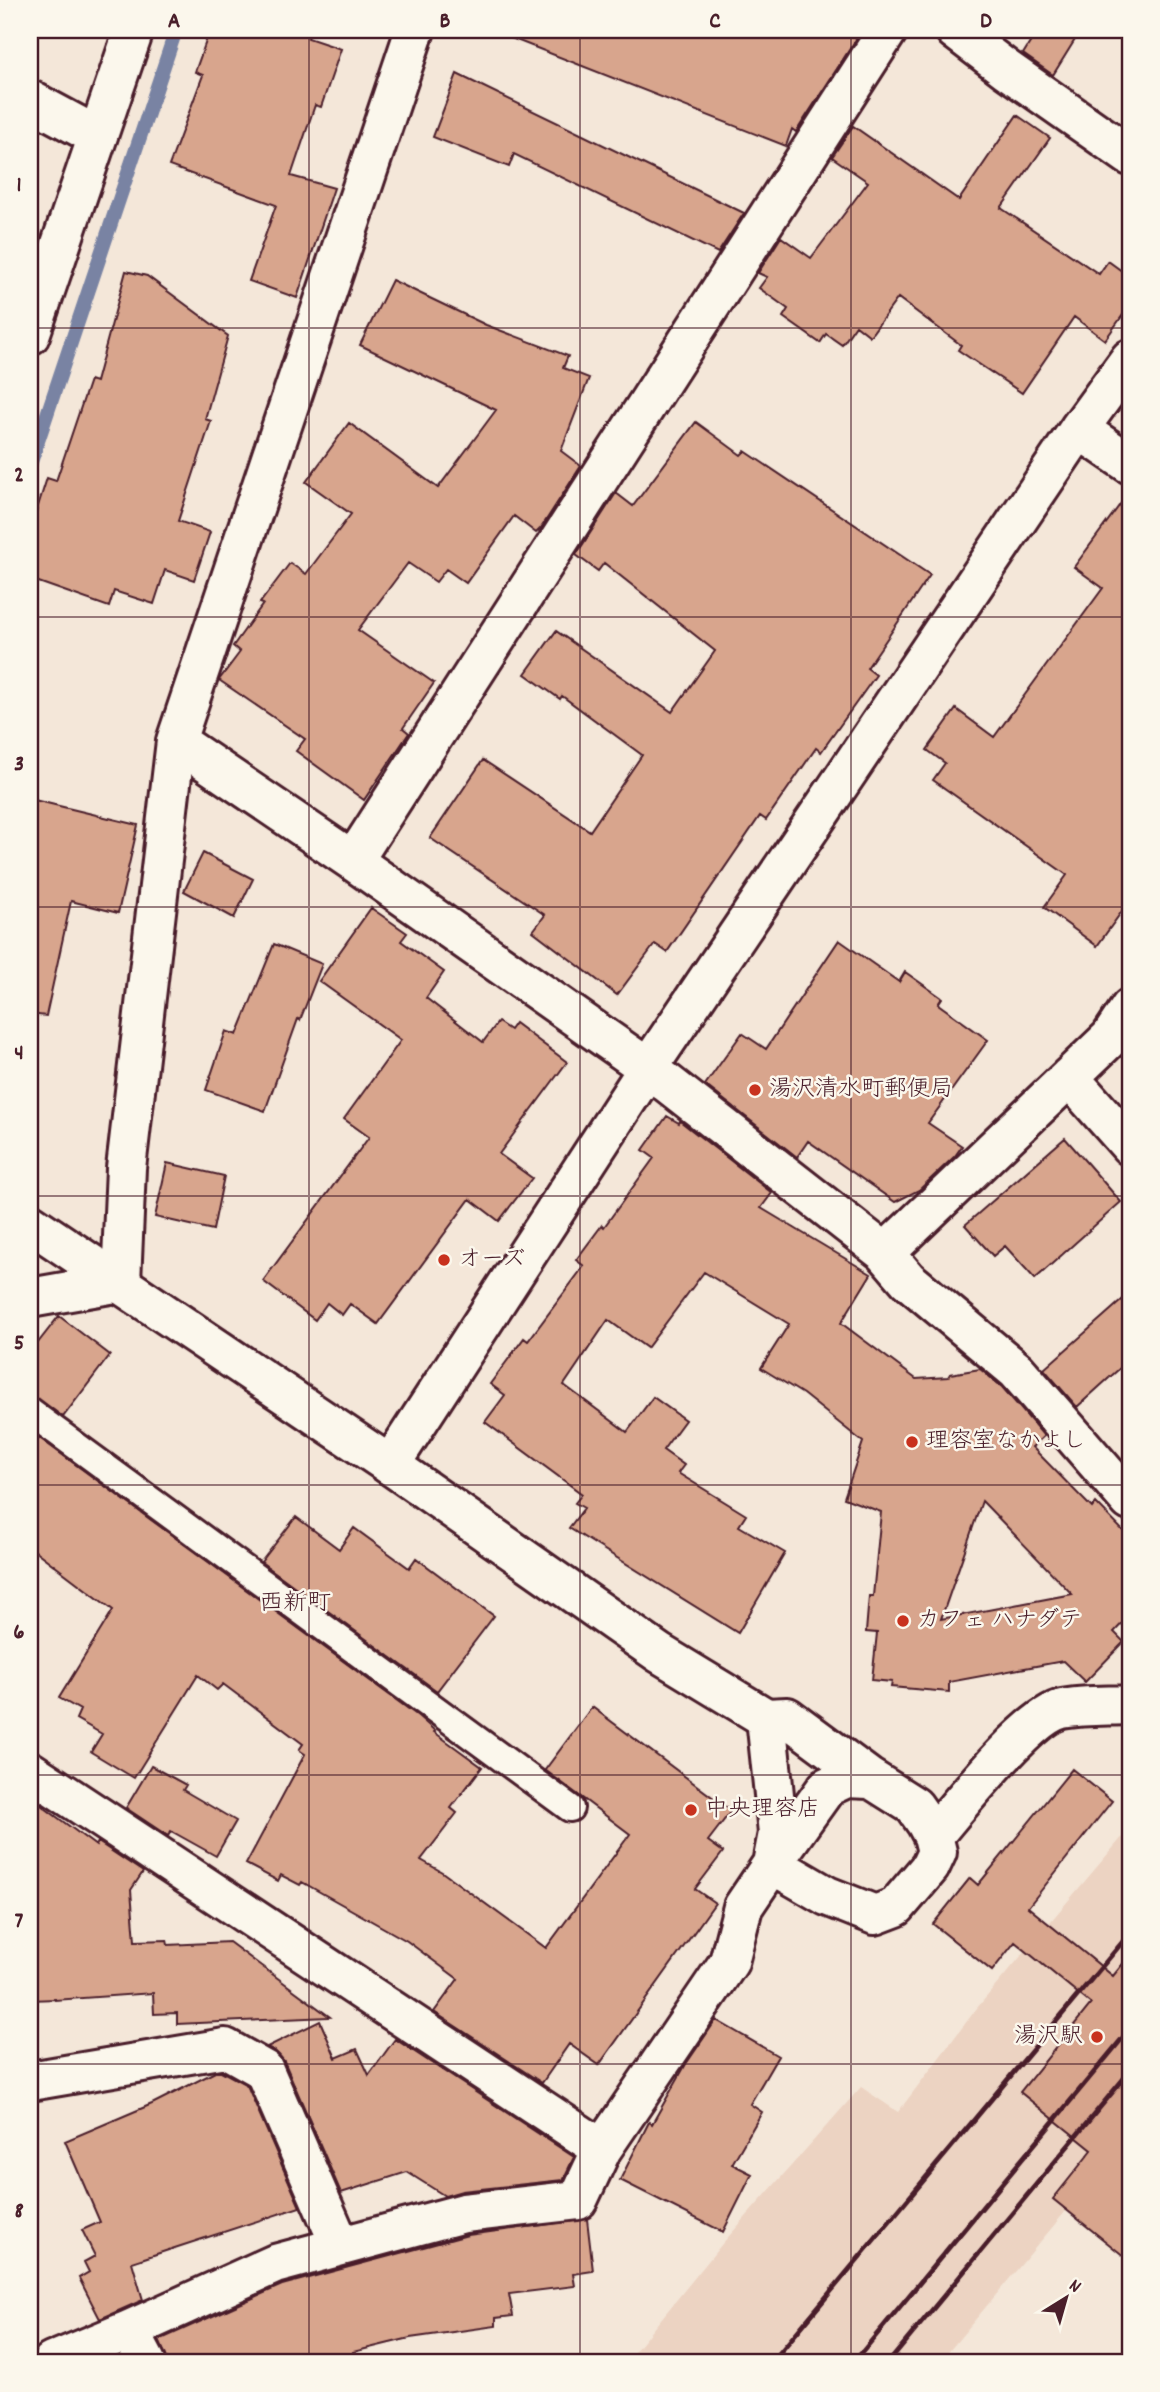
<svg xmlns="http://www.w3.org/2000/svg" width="1160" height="2392" viewBox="0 0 1160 2392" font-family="Dekko,'Klee One',sans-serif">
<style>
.built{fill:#ecd3c2}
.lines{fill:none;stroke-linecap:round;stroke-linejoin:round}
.stream{stroke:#7983a3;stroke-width:14}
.building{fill:#d8a58d;stroke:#4a1f2b;stroke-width:2;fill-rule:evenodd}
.service-casing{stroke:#4a1f2b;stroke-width:32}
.minor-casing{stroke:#4a1f2b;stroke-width:44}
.tertiary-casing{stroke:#4a1f2b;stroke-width:44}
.service{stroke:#fbf7ec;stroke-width:26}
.minor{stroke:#fbf7ec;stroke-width:38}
.tertiary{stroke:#fbf7ec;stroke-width:38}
.rail{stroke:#4a1f2b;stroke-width:5}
.grid{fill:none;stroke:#4a1f2b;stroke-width:2;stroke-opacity:0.55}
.poi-dot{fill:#c8321e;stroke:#fbf7ec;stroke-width:2.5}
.labels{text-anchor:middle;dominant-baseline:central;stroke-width:5;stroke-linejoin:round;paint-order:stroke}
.poi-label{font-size:23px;fill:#4a1f2b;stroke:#fbf7ec;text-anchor:start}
.neighbourhood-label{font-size:24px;fill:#4a1f2b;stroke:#fbf7ec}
.neatline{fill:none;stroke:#4a1f2b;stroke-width:2.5}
.grid-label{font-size:23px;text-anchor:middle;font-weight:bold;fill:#4a1f2b}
</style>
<rect width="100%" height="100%" fill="#f4e7d9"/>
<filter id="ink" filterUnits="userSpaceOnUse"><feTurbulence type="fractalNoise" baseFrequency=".0143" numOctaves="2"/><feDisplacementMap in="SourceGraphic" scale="14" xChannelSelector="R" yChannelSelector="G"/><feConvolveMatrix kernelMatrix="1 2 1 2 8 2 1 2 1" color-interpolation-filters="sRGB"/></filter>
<g filter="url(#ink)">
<!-- built -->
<path class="built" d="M1130,1828V2134L940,2362H626L722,2244L861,2087L898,2112L977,2008Z"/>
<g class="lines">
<!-- stream -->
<path class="stream" d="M30,465L176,30"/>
</g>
<!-- building -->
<path class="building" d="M210,30H311L308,38L341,49L321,107L315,105L291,176L334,188L297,298L249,281L276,205L169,166L203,75L195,72Z
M497,30H862L796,132L792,129L786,146L496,32Z
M1038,30H1081L1053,75L1023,54Z
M457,74L744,213L718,253L514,154L509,167L433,137Z
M1017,115L1050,138L1001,208L1099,274L1108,261L1130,277V305L1105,340L1074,317L1022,393L958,350L961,345L898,298L870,336L856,325L842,345L826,334L820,343L783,317L788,309L759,288L767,277L758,273L781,237L811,258L868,182L832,157L853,126L959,200Z
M126,271L147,276L228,336L205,419L211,421L178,521L210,532L194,580L165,570L154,604L114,591L109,607L30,579V531L47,478L56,481L90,380L96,382Z
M392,280L486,325L568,356L563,368L589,378L561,451L581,466L541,528L536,533L514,516L466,583L446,569L436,582L408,563L358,630L434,683L403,728L409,733L364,800L296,751L305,739L219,680L240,652L233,646L263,604L260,603L290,563L306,574L351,514L306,482L349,423L438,488L496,410L360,345Z
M696,422L741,455L745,451L930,575L867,668L876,675L821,752L816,748L766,820L760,816L667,952L655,944L617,995L533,931L545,915L430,838L483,760L590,831L642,755L562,696L560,699L525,674L556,631L672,712L715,651L604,563L598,571L576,555L616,493L633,506Z
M1130,491V900L1097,946L1044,907L1067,875L933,780L945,763L927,750L956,709L994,737L1103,588L1074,567Z
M30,799L138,825L118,913L71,901L46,1016L30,1014Z
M203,853L253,879L234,918L184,891Z
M371,908L407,933L401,941L444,972L426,998L483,1042L498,1022L510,1030L515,1023L567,1062L499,1154L532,1178L499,1221L470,1199L378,1324L350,1304L342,1315L327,1303L315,1320L263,1281L369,1137L344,1119L401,1040L319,981Z
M839,940L899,982L905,972L942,998L938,1004L988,1040L928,1123L962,1146L955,1156L919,1190L895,1202L808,1141L797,1157L705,1085L742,1033L766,1049Z
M274,944L322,964L300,1020L298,1019L265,1111L206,1090L226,1031L237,1035Z
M667,1116L679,1123L680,1121L772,1193L761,1208L871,1274L841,1323L916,1379L948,1377L950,1374L980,1369L1002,1387L1044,1436L1032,1447L1092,1508L1096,1503L1130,1538V1615L1114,1632L1124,1642L1085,1682L1063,1661L949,1682V1692L891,1687L892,1682L872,1680L877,1633L866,1632L869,1596H873L881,1512L844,1498L863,1442L803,1394L761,1368L789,1324L704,1272L647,1348L608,1320L564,1385L627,1432L653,1397L685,1420L663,1450L684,1465L678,1473L746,1515L739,1526L785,1553L738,1633L569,1528L584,1508L575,1503L582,1494L485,1422L505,1395L490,1384L524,1338L528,1341L584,1266L576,1260L602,1225L604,1227L654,1158L643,1150ZM982,1501L1072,1594L941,1619Z
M1065,1138L1121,1202L1035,1279L1005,1246L993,1256L965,1225Z
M167,1163L224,1176L213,1230L155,1217Z
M1130,1293V1359L1077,1407L1044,1369Z
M59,1316L110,1355L63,1417L39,1399L30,1397V1353Z
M30,1431L418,1716L435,1731L434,1732L482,1767L451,1808L457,1813L421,1860L442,1872L546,1948L630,1834L545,1770L592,1707L731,1811L708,1841L723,1852L695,1889L715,1903L599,2065L569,2044L542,2083L434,2012L458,1979L407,1941L302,1882L300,1885L281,1875L278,1881L246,1864L305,1754L299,1750L303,1744L223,1684L217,1690L198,1675L134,1778L91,1752L102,1734L76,1719L80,1710L59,1698L113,1610L30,1547Z
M296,1517L339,1549L354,1528L409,1568L416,1558L494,1616L437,1691L261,1562Z
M151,1766L186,1785L183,1790L236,1821L216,1856L171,1831L168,1836L126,1808Z
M1072,1769L1112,1801L1028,1907L1113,1976L1130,1955V2261L1053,2199L1092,2150L1020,2092L1091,2004L1015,1942L992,1971L933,1924L970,1878L978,1885Z
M30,1797L96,1846L98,1842L143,1872L131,1890L135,1941L167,1940L168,1945L229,1942L330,2017L177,2024V2013L154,2014L153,1993L55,2000V1999L31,2000Z
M716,2020L778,2056L750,2104L762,2112L732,2164L752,2174L723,2232L620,2180L649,2122L652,2124L686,2064Z
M320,2021L336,2058L357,2049L369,2075L395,2039L574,2157L563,2180L462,2191L445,2196L407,2172L341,2193L284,2061L275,2051L267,2047Z
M217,2071H221L247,2085L300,2207L132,2262L143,2300L100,2319L79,2278L89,2272L84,2262L95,2256L82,2230L100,2222L65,2141L152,2104Z
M587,2219L593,2271L573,2274L575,2286L509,2294L513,2316L496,2318V2326L410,2338L353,2352L355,2362H168L159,2340L282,2285L468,2235Z"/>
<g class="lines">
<!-- service casing -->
<g class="service-casing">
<path id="service" d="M30,1412L570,1808"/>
</g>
<!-- minor casing -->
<g class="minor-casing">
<path id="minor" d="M415,30L176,741L353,861L888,30
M955,30L1006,69L1130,156
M30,100L97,136
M30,335L134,30
M1079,429L1130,464
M353,861L648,1068L885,1253L1110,1038L1130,1008
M1069,1077L1130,1146
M885,1253L908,1280L1017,1371L1130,1501
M30,1298L121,1282L126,1168L176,741
M390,1465L648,1068L1079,429L1130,359
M30,1771L602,2149
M933,1836C957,1808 1029,1716 1062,1709C1083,1705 1106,1706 1127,1705L1130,1703
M30,2081L225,2048L264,2070L340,2245
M52,2362L129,2330
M146,2362L129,2330L275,2264L464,2213L578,2200L602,2149L729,1962L743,1907L772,1864L778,1833L766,1718L787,1717L868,1777L914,1806L926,1823L933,1836L937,1852L930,1867L896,1907L875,1915L827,1896L772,1864L827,1787L846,1778L869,1779L868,1777"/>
</g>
<!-- tertiary casing -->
<g class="tertiary-casing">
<path id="tertiary" d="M30,1223L390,1465L659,1653L766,1718"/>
</g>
<!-- service -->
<use href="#service" class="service"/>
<!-- minor -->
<use href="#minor" class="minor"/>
<!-- tertiary -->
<use href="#tertiary" class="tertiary"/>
<!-- rail -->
<path class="rail" d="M772,2362L1130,1933
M854,2362L1130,2029
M889,2362L1130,2071"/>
</g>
</g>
<!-- grid -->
<path class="grid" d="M309,30V2362M580,30V2362M851,30V2362M30,328H1130M30,617H1130M30,907H1130M30,1196H1130M30,1485H1130M30,1775H1130M30,2064H1130"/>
<!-- markers -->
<g class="poi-dot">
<circle cx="755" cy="1090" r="7"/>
<circle cx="444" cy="1260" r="7"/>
<circle cx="912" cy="1442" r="7"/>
<circle cx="903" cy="1621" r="7"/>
<circle cx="691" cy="1810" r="7"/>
<circle cx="1097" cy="2037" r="7"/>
</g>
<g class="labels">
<!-- poi labels -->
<g class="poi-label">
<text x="769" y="1090">湯沢清水町郵便局</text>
<text x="458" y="1260">オーズ</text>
<text x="926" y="1442">理容室なかよし</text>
<text x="917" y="1621">カフェ ハナダテ</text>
<text x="705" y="1810">中央理容店</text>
<text x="1083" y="2037" text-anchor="end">湯沢駅</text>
</g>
<!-- neighbourhood labels -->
<g class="neighbourhood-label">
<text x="295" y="1604">西新町</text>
</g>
</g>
<!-- margin -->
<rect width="1160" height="2392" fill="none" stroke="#fbf7ec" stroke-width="77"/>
<!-- north arrow -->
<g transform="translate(1066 2298) rotate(37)" stroke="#fbf7ec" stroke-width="5" paint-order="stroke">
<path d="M0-5L12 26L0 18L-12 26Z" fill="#4a1f2b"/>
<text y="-10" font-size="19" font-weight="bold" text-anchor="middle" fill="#4a1f2b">N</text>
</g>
<rect x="38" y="38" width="1084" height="2316" class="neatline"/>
<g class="grid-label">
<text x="174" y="27">A</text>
<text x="445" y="27">B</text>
<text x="715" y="27">C</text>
<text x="986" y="27">D</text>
<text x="19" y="191">1</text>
<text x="19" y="481">2</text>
<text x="19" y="770">3</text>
<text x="19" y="1059">4</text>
<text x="19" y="1349">5</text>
<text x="19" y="1638">6</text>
<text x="19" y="1927">7</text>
<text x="19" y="2217">8</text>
</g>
</svg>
